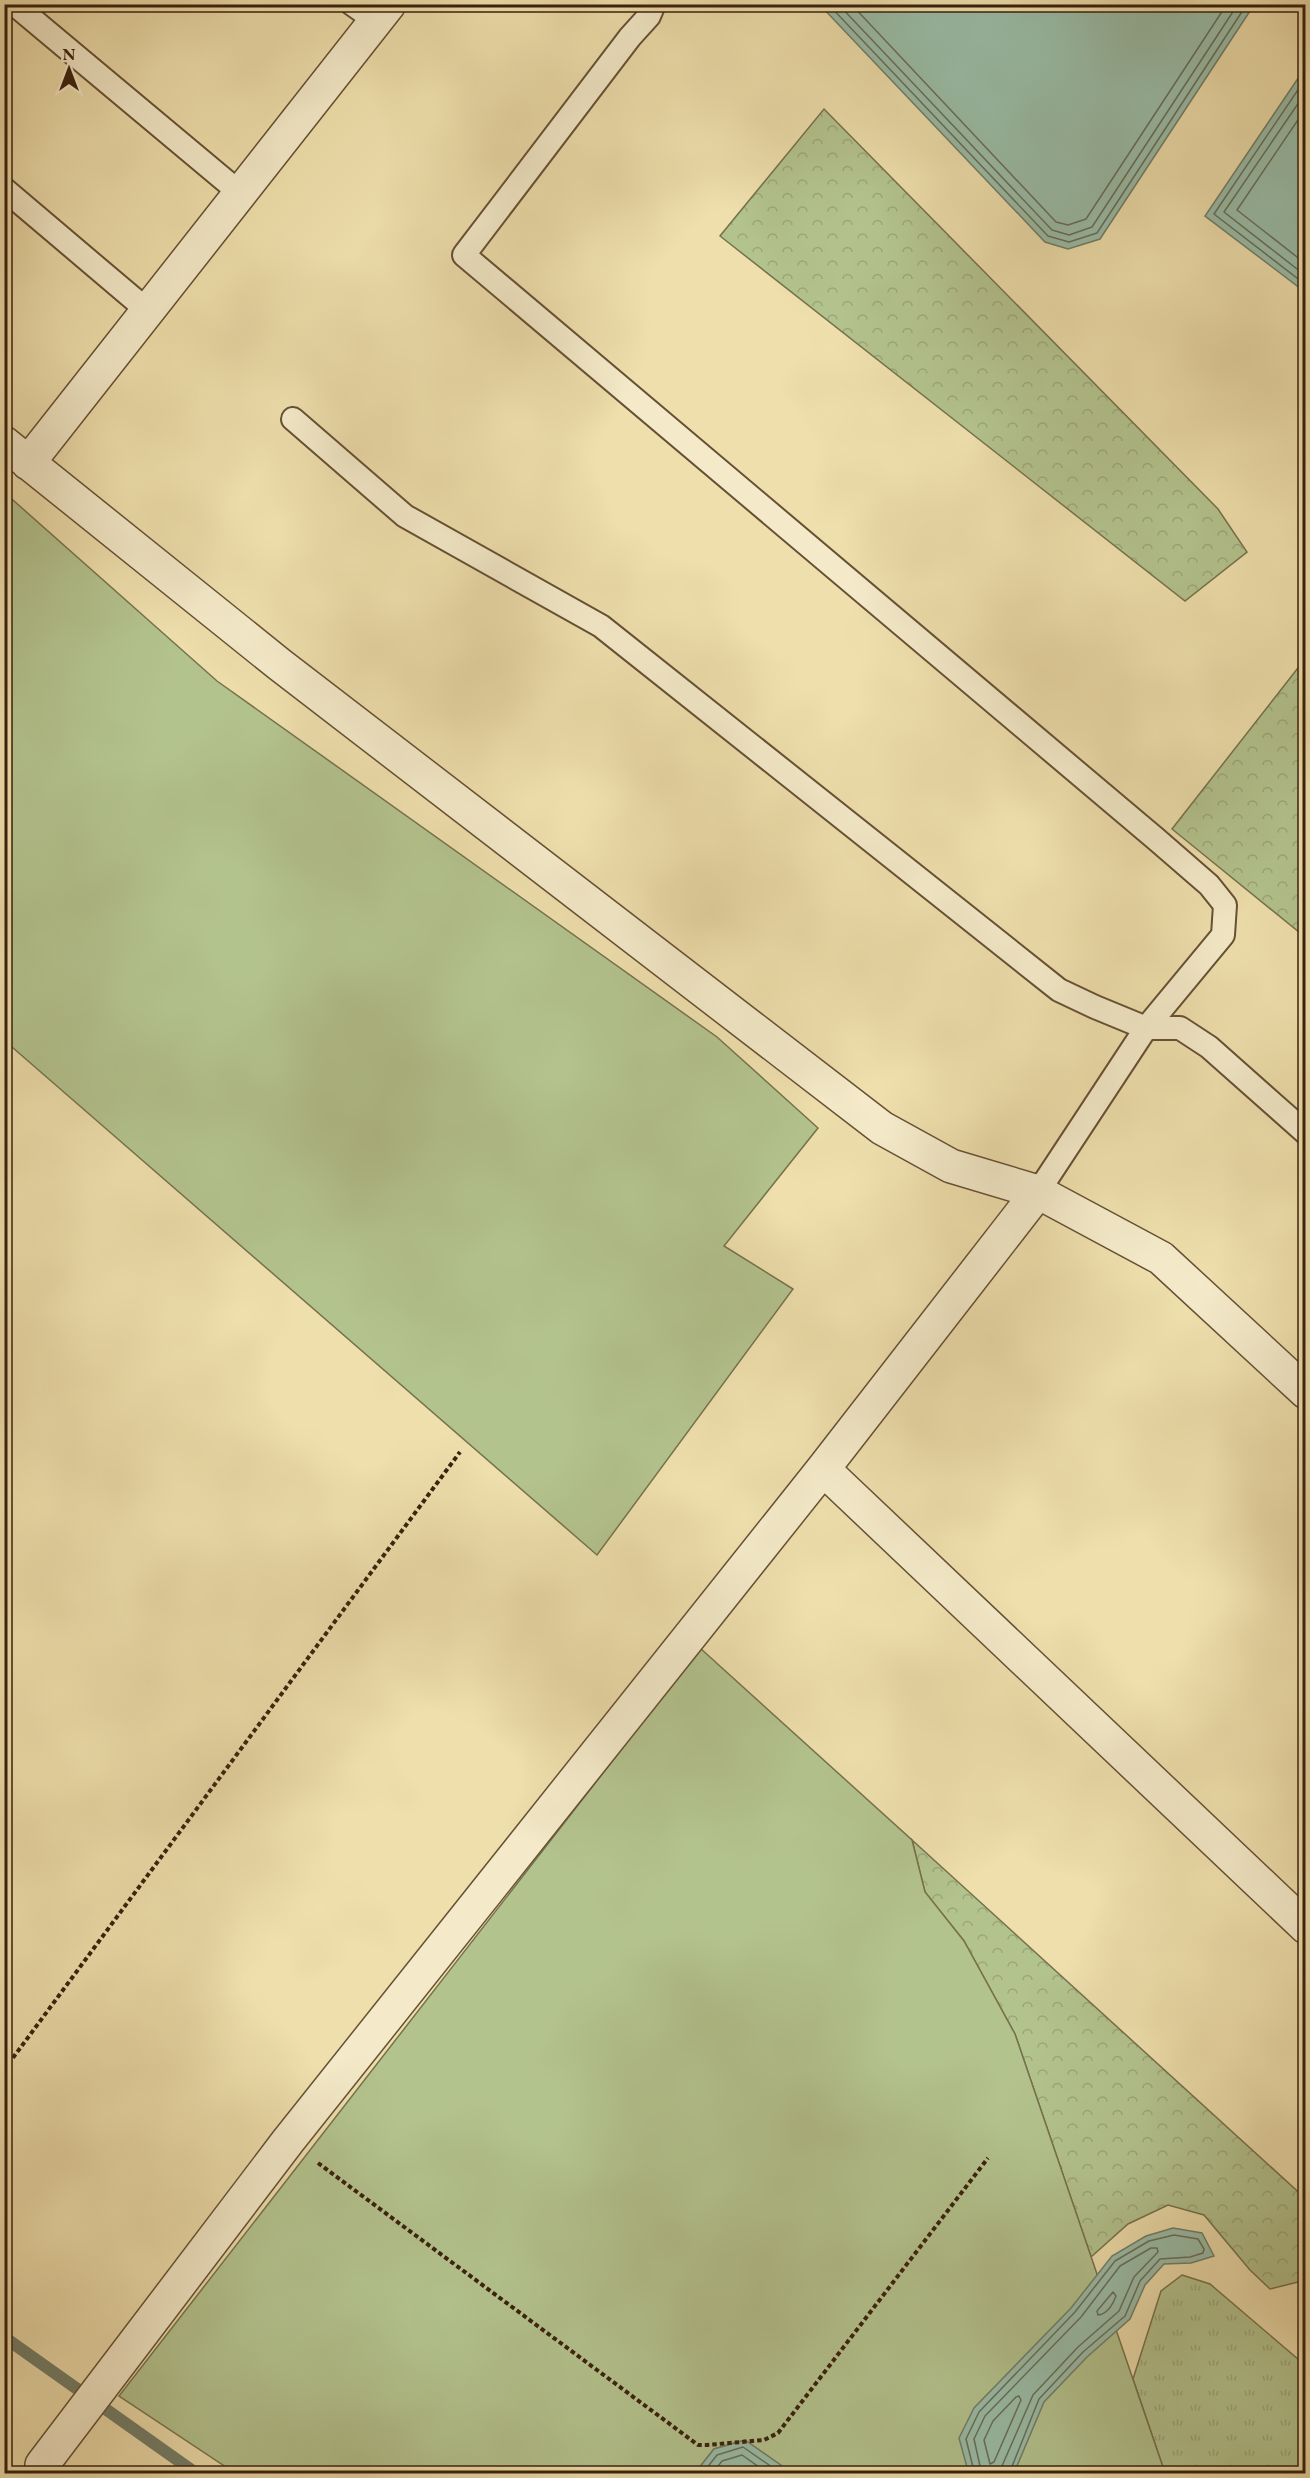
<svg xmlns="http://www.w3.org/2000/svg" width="1310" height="2478" viewBox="0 0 1310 2478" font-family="'EB Garamond',serif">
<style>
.grass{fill:url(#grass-tufts);stroke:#76724d;stroke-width:1.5}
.forest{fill:url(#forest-crowns);stroke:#76724d;stroke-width:1.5}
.garden{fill:#b3c38e;stroke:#76724d;stroke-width:1.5}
.water{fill:#99bda8;stroke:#727e6a;stroke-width:1.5}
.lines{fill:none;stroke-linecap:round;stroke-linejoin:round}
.shore{stroke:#686e5a;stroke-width:1.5}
.stream{stroke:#727e6a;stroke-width:12}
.service-casing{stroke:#665034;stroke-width:26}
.minor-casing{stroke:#665034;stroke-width:36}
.path{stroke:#38200c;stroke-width:4;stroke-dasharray:4.5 3;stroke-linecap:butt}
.service{stroke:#f4eac9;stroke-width:22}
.minor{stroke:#f4eac9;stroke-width:33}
</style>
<defs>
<pattern id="grass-tufts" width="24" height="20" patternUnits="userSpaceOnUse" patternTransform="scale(1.5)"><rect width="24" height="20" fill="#b3c38e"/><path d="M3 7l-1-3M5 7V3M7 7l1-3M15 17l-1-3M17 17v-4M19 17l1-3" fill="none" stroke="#9ba779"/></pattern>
<pattern id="forest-crowns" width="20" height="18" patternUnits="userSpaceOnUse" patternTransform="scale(1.5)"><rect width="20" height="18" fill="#b3c38e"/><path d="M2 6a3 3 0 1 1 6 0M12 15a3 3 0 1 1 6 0" fill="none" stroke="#9ba779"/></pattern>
</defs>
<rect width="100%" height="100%" fill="#eedfac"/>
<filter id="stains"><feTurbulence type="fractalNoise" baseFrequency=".00333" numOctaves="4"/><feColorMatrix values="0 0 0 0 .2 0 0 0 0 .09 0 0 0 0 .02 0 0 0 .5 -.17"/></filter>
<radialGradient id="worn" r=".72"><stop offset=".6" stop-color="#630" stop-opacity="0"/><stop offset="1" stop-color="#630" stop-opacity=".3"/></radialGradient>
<!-- grass -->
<path class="grass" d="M1182,2275L1210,2284L1305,2365V2473H1165L1133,2379L1161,2291Z"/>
<!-- forest -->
<path class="forest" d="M824,109L1218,509L1247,552L1185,601L720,236Z
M1305,659V937L1172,829Z
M912,1840L1305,2198V2274L1298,2282L1270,2289L1250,2270L1204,2215L1168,2205L1128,2224L1091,2257L1015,2034L964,1941L925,1892Z"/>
<!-- garden -->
<path class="garden" d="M5,493L217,681L717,1037L818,1128L724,1246L793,1289L597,1555L5,1041Z
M700,1648L912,1840L925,1892L964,1941L1015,2034L1165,2473H792L745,2440L714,2449L695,2473H235L119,2396Z"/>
<!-- water -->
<path class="water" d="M820,5H1254L1100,239L1068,249L1045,242Z
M1305,68V292L1205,216Z
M1173,2228L1202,2233L1214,2256L1191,2263L1164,2264L1145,2285L1130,2319L1087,2357L1044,2402L1014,2473H963L967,2467L959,2438L974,2408L1071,2308L1112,2256L1146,2236Z
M745,2440L792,2473H695L714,2449Z"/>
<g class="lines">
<!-- shore -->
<path class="shore" d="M828,4L1048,236L1069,242L1097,233L1247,4
M838,4L1052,230L1069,235L1092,227L1238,4
M851,4L1056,222L1068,225L1086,219L1227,4
M1306,78L1214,214L1306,285
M1306,92L1224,212L1306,276
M1306,108L1237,210L1306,264
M1113,2292L1116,2296C1113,2304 1107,2314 1098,2315L1097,2311Z
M1019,2396L1021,2400L994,2462L990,2464L984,2440L993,2421L1016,2397Z
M702,2474L717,2455L743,2447L782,2474
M712,2474L722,2461L742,2455L769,2474
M970,2474L973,2467L966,2439L979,2412L1075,2312L1115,2261L1149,2241L1174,2235L1198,2239L1204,2249L1203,2253L1190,2257L1160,2259L1140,2281L1125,2316L1083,2352L1039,2399L1009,2474
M979,2474L980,2466L974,2439L985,2416L1081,2317L1120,2266L1151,2248H1157L1158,2252L1134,2277L1119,2311L1078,2347L1033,2395L1002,2466L1001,2474"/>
<!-- stream -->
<path class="stream" d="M4,2337L197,2474"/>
<!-- service casing -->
<g class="service-casing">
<path id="service" d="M14,4L240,193
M352,4L376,21
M654,4L649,16L630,37L464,255L1156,839L1209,885L1225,905L1223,935L1146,1028L1038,1192
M4,189L148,311
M293,419L405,516L601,626L1059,990L1095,1007L1146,1028H1180L1209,1047L1306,1133"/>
</g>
<!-- minor casing -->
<g class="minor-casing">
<path id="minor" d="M4,443L279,664L882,1128L951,1166L1038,1192L1161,1258L1306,1392
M28,463L389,4
M823,1469L1306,1927
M42,2465L288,2141L823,1469L1038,1192"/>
</g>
<!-- path -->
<path class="path" d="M4,2070L460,1452
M318,2163L690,2439L698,2445H707L764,2440L778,2433L988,2158"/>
<!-- service -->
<use href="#service" class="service"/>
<!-- minor -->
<use href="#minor" class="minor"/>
</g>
<!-- margin -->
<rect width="1310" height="2478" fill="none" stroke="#eedfac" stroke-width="24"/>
<rect x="6" y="6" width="1298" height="2466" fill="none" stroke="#38200c" stroke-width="3"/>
<rect x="12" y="12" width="1286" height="2454" fill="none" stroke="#38200c" stroke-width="1.5"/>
<!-- north arrow -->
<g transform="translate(69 69)" stroke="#f4eac9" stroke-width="4.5" paint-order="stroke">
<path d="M0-4.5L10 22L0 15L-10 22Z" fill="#38200c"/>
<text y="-9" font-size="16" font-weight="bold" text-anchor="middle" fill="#38200c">N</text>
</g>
<rect width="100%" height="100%" filter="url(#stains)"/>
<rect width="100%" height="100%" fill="url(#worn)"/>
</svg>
